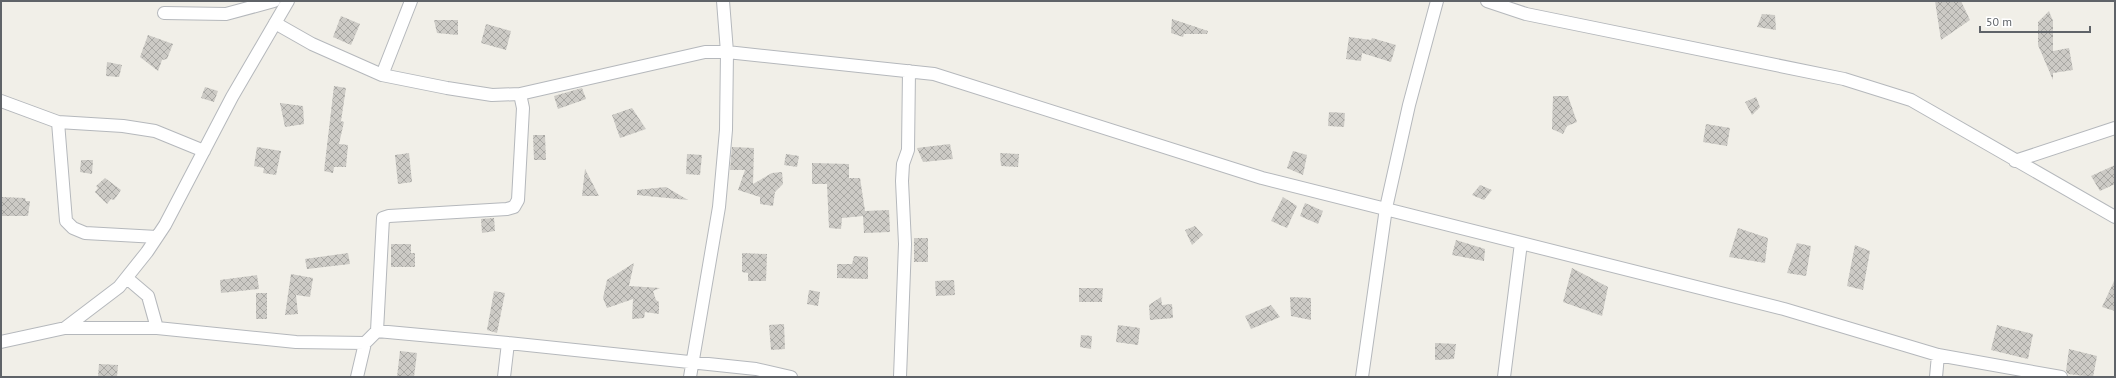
<svg xmlns="http://www.w3.org/2000/svg" width="2116" height="378" viewBox="0 0 2116 378" font-family="'PT Sans',sans-serif">
<style>
.building{fill:url(#building-cross-hatch)}
.lines{fill:none;stroke-linecap:round;stroke-linejoin:round}
.street-casing{stroke:#b5b8bc;stroke-width:14}
.street{stroke:#fff;stroke-width:12}
</style>
<defs>
<pattern id="building-cross-hatch" width="8" height="8" patternUnits="userSpaceOnUse"><rect width="8" height="8" fill="#cccac5"/><path d="M0 0l8 8M0 8l8-8" fill="none" stroke="#a9a8a4"/></pattern>
</defs>
<rect width="100%" height="100%" fill="#f1efe8"/>
<!-- building -->
<path class="building" d="M1935,1H1961L1970,20L1941,40Z
M2049,11L2053,21V51L2069,48L2073,70L2053,73V80L2038,45V22Z
M1762,14L1775,15L1776,30L1757,27Z
M341,16L360,24L351,45L333,37Z
M1172,19L1208,31L1207,34H1184L1183,37L1171,33Z
M434,20H458V35L437,33Z
M486,24L511,31L506,50L481,43Z
M148,35L173,44L167,59L162,60L158,71L140,57Z
M1349,37L1371,40L1372,38L1396,45L1391,62L1362,53L1361,61L1346,59Z
M107,62L122,65L119,77L106,76Z
M334,86L346,88L341,121L344,122L339,144L348,145L346,167H334L333,173L324,171Z
M205,87L218,91L214,102L201,98Z
M582,88L586,99L558,109L554,96Z
M1553,96H1568L1577,122L1567,126L1563,134L1552,129Z
M1756,97L1760,107L1752,115L1745,102Z
M280,103L303,106L304,124L285,127Z
M632,108L646,129L620,138L612,115Z
M1329,112L1345,113L1344,127L1328,126Z
M1706,124L1730,128L1727,146L1703,142Z
M533,135H545L546,160H534Z
M950,144L953,159L923,162L917,148Z
M257,147L281,151L276,175L263,173L264,168L254,166Z
M732,147L754,148L753,184L772,173L782,172L783,184L775,192L773,206L760,204V197L738,190L745,170H730Z
M1293,151L1307,155L1303,175L1287,168Z
M409,153L412,182L398,184L395,155Z
M1000,153L1019,154L1018,167L1001,166Z
M687,154L702,155L700,175L686,174Z
M786,154L799,156L797,167L784,165Z
M81,160H93L92,174L80,172Z
M812,163L849,164V178H860L865,211L889,210L890,232L864,233L863,216L842,218L841,229L829,228L827,184H812Z
M2115,165V184L2100,191L2091,176Z
M585,169L599,196H582Z
M105,178L121,190L114,200L111,199L107,204L95,192L98,188L96,186Z
M1480,185L1492,190L1484,200L1472,195Z
M666,187L688,200L637,195V190Z
M1,197L25,198L26,201H30L28,216H1Z
M1283,197L1297,206L1287,228L1271,221Z
M1305,203L1323,211L1318,224L1300,216Z
M494,218L495,231L482,233L481,219Z
M1195,226L1203,235L1192,245L1185,230Z
M1738,228L1768,238L1765,263L1729,257Z
M914,238H928V262H914Z
M1456,240L1485,249L1484,261L1452,255Z
M1797,243L1811,246L1806,276L1787,273Z
M391,244H411V253H415V267H391Z
M1855,245L1870,251L1863,290L1847,286Z
M348,253L350,264L307,269L305,259Z
M742,253L767,254L766,281H748V273L742,272Z
M854,256L868,257V279L837,278V264H852Z
M634,263L629,286L660,288L653,291L656,300L659,302V314L645,312L644,318L632,319L633,299L607,308L603,298L607,280Z
M1572,268L1608,287L1602,316L1563,302Z
M291,274L313,278L310,297L296,295L298,314L285,315Z
M257,275L259,289L221,293L220,280Z
M2115,279V311L2102,307Z
M954,280L955,295L936,296L935,281Z
M1079,288H1103L1102,302H1079Z
M809,290L820,292L818,306L807,304Z
M494,291L505,293L497,333L487,330Z
M256,293H267V319H256Z
M1161,297L1162,305L1172,304L1173,318L1150,320L1149,305Z
M1290,297L1311,298V320L1291,316Z
M1271,305L1280,317L1251,329L1245,316Z
M784,324L785,349L771,350L769,325Z
M1118,325L1140,328L1138,345L1116,342Z
M1997,325L2033,334L2028,359L1991,350Z
M1081,335L1092,336L1091,349L1080,347Z
M1435,343L1456,344L1454,359L1435,360Z
M2069,349L2097,356L2093,377L2068,374L2066,371Z
M400,351L417,353L414,377H397Z
M99,364L118,365L117,377H98Z"/>
<g class="lines">
<!-- street casing -->
<g class="street-casing">
<path id="street" d="M1487,1L1526,14L1844,79L1911,100L2115,217
M164,13L226,14L274,1
M275,23L312,44L382,75L447,88L492,95L520,94L705,52H727L934,74L1262,178L1784,309L1938,355L2061,377
M382,75L411,1
M1,101L58,122L123,126L155,131L204,151
M58,122L66,221L73,228L85,233L157,237
M2015,161L2115,128
M128,279L148,296L157,328
M65,328L119,287L147,252L165,225L232,97L288,1
M377,331L383,218L389,216L507,209L514,207L518,200L523,108L520,94
M1,342L65,328H157L296,342L365,343L377,331L508,343L756,369L791,377
M357,377L365,343
M504,377L508,343
M690,377L719,207L726,130L727,52L723,1
M900,377L905,244L902,181L903,164L908,150L909,71
M1362,377L1386,208L1409,105L1437,1
M1504,377L1521,243
M1936,377L1938,355"/>
</g>
<!-- street -->
<use href="#street" class="street"/>
</g>
<!-- border -->
<rect width="2116" height="378" fill="none" stroke="#5f6368" stroke-width="4"/>
<!-- scale -->
<path d="M1980 26v6h110v-6" fill="none" stroke="#5f6368" stroke-width="2"/>
<text x="1986" y="26" font-size="12" fill="#5f6368" stroke="#ffffff" stroke-width="3" paint-order="stroke">50 m</text>
</svg>
